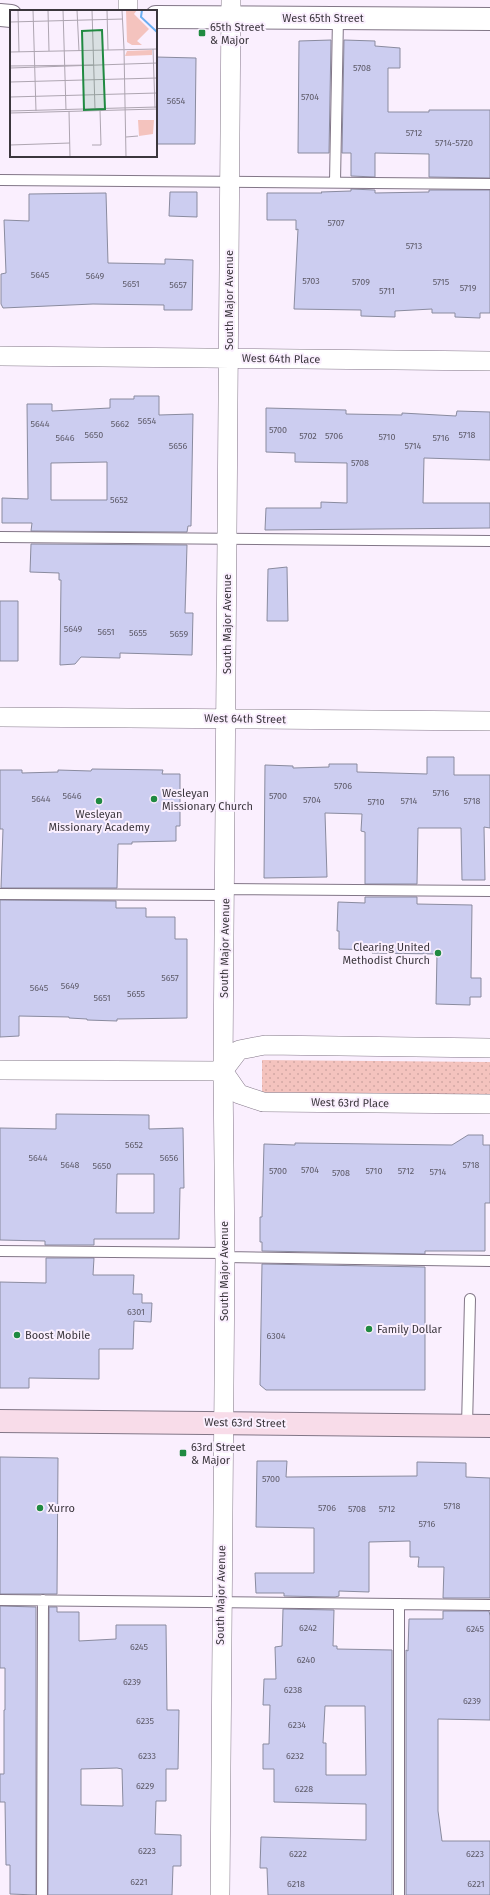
<svg xmlns="http://www.w3.org/2000/svg" width="490" height="1895" viewBox="0 0 490 1895" font-family="'Fira Sans',sans-serif">
<style>
.grass{fill:url(#grass-dots)}
.building{fill:#cccdf0;stroke:#8a8b9f;fill-rule:evenodd}
.lines{fill:none;stroke-linecap:round;stroke-linejoin:round}
.service-casing{stroke:#827687;stroke-width:12}
.minor-casing{stroke:#827687;stroke-width:20}
.tertiary-casing{stroke:#827687;stroke-width:24}
.secondary-casing{stroke:#827687;stroke-width:24}
.service{stroke:#fff;stroke-width:10}
.minor{stroke:#fff;stroke-width:19}
.tertiary{stroke:#fff;stroke-width:22}
.secondary{stroke:#f8dce9;stroke-width:22}
.poi-dot{fill:#208a41;stroke:#faeffe;stroke-width:1.5}
.labels{text-anchor:middle;dominant-baseline:central;stroke-width:4;stroke-linejoin:round;paint-order:stroke}
.number-label{font-size:9px;fill:#5f5c6a}
.street-label{font-size:11px;fill:#3b363d;stroke:#faeffe}
.poi-label{font-size:11px;fill:#3b363d;stroke:#faeffe;text-anchor:start}
.inset-river{fill:none;stroke:#6aaef1;stroke-width:2}
.inset-road{fill:none;stroke:#aea5b1;stroke-width:1}
.view{fill:#208a41;fill-opacity:0.15;stroke:#208a41;stroke-width:2}
.inset-edge{fill:none;stroke:#3b363d;stroke-width:2}
</style>
<defs>
<pattern id="grass-dots" width="8" height="8" patternUnits="userSpaceOnUse"><rect width="8" height="8" fill="#f4c3be"/><path d="M2 2h.1M6 6h.1" fill="none" stroke="#d2a8a4" stroke-width="1.8" stroke-linecap="round"/></pattern>
</defs>
<rect width="100%" height="100%" fill="#faeffe"/>
<!-- grass -->
<path class="grass" d="M262,1060L490,1062V1097L262,1094Z"/>
<!-- building -->
<path class="building" d="M331,40L329,153H298L299,41Z
M344,40L375,41V46L400,48V68H388V112H429V110H490V178L429,177V154L375,153V177L351,176V153H342Z
M156,57L196,58L195,144H156Z
M351,189L375,190V193L429,192V190H490V313H480V318L455,317V313H432V309L395,311V317L361,316V310L294,309L298,229L296,230V220H267V193H322L321,192L351,191Z
M170,192H197V217L169,216Z
M106,193L108,263L165,264V259L193,260L192,310H164V305L93,304L3,308L1,304V274L6,273L4,220L29,221V194Z
M134,396H159V415L193,414L191,526H188L187,532L31,531L32,523H2V498L28,499L27,404H52V411L110,408V399H134ZM107,462V500H51V463Z
M266,408L346,410V414L402,415V413L456,416L457,411L490,412V460L424,458L423,503H490V528L265,530L266,508H321V502L347,503V463L295,462V453L266,452Z
M31,544L187,545L185,613H193L192,655L120,653V658L81,657L75,664L60,665L61,580H59V573L30,572Z
M287,567L288,621H267L268,569Z
M0,601H18V661H0Z
M427,757H454V775H490V828L484,827L485,880H462L461,828H418L417,884H365V832L361,831L362,814L325,813L327,877L264,878L265,765L293,766V768L329,767V764H357V772L427,774Z
M92,769L163,770L162,774H180V826H176V841L132,842V844H118L117,888H1L3,829H0V770H22V773L58,772V770L91,771Z
M365,897H417V904L472,905L471,978H481V997H470V1005L436,1004L437,954L372,953L373,950L339,949V931H337L338,902L365,903Z
M0,900L116,901V908H146V917H175V939H187V1018L117,1019V1021L87,1020V1019L69,1018V1017L19,1016V1036L0,1037Z
M56,1114L149,1115V1129L183,1128L184,1188H180L179,1239H94V1245H45V1241L0,1240V1128L56,1129ZM117,1174H154V1213H116Z
M468,1135H483V1145H490V1203H485V1251H425V1254L262,1251V1242H260V1217H262L264,1144L295,1145V1143L452,1145Z
M46,1258H94L93,1275H134L133,1294H142V1303H152L151,1322L134,1321L133,1349H99V1379L29,1378V1388H0V1282L46,1283Z
M262,1264L425,1267V1390H266L260,1385Z
M0,1457L58,1458L57,1594H0Z
M257,1461H287L286,1477L417,1476V1462L466,1463V1477L490,1478V1598H443L444,1567H418L419,1557H410V1541L369,1542V1592L339,1591V1596L335,1597L284,1596V1593H256L255,1573H314V1528L256,1527Z
M0,1606L36,1607V1895L10,1894V1865H6L5,1802H0V1774H4V1710H5V1668H0Z
M49,1607H57V1612H79V1641L116,1639V1625H166L167,1710H179L178,1769H166V1801H156L155,1834L181,1835V1866H173L172,1895H48ZM117,1768L122,1769L123,1806L81,1805V1769Z
M283,1609L334,1610L333,1646H337V1649L392,1650V1895H268L267,1868H260L261,1837L366,1840V1804L274,1802V1769H263V1744H269L270,1705H263L264,1679H276L275,1647L282,1646ZM325,1706H365L366,1775H326V1743H323Z
M443,1611H489L490,1616V1720L438,1719V1811L442,1841H490V1895H406V1650L408,1651L409,1619H443Z"/>
<g class="lines">
<!-- service casing -->
<g class="service-casing">
<path id="service" d="M0,180L490,184
M335,182L338,18
M0,537L490,541
M225,889L490,891
M0,894L225,895
M0,1251L225,1253
M225,1257L490,1261
M467,1426L470,1299
M0,1600L490,1605
M42,1895L43,1600
M399,1895V1604"/>
</g>
<!-- minor casing -->
<g class="minor-casing">
<path id="minor" d="M128,11V0
M0,356L490,361
M0,717L490,721
M0,1070L223,1071
M223,1071L239,1094L263,1102L490,1104
M223,1071L239,1050L265,1045L490,1048
M220,1895L225,1257L223,1071L231,0"/>
</g>
<!-- tertiary casing -->
<g class="tertiary-casing">
<path id="tertiary" d="M0,15L11,16
M156,17L490,19"/>
</g>
<!-- secondary casing -->
<g class="secondary-casing">
<path id="secondary" d="M0,1421L490,1426"/>
</g>
<!-- service -->
<use href="#service" class="service"/>
<!-- minor -->
<use href="#minor" class="minor"/>
<!-- tertiary -->
<use href="#tertiary" class="tertiary"/>
<!-- secondary -->
<use href="#secondary" class="secondary"/>
</g>
<!-- markers -->
<g class="poi-dot">
<rect x="198" y="29" width="8" height="8" rx="2"/>
<circle cx="154" cy="799" r="4"/>
<circle cx="99" cy="801" r="4"/>
<circle cx="438" cy="953" r="4"/>
<circle cx="369" cy="1329" r="4"/>
<circle cx="17" cy="1335" r="4"/>
<rect x="179" y="1449" width="8" height="8" rx="2"/>
<circle cx="40" cy="1508" r="4"/>
</g>
<g class="labels">
<!-- number labels -->
<g class="number-label">
<text x="362" y="68">5708</text>
<text x="310" y="97">5704</text>
<text x="176" y="101">5654</text>
<text x="414" y="133">5712</text>
<text x="454" y="143">5714-5720</text>
<text x="336" y="223">5707</text>
<text x="414" y="246">5713</text>
<text x="40" y="275">5645</text>
<text x="95" y="276">5649</text>
<text x="311" y="281">5703</text>
<text x="361" y="282">5709</text>
<text x="441" y="282">5715</text>
<text x="131" y="284">5651</text>
<text x="178" y="285">5657</text>
<text x="468" y="288">5719</text>
<text x="387" y="291">5711</text>
<text x="147" y="421">5654</text>
<text x="40" y="424">5644</text>
<text x="120" y="424">5662</text>
<text x="278" y="430">5700</text>
<text x="94" y="435">5650</text>
<text x="467" y="435">5718</text>
<text x="308" y="436">5702</text>
<text x="334" y="436">5706</text>
<text x="387" y="437">5710</text>
<text x="65" y="438">5646</text>
<text x="441" y="438">5716</text>
<text x="178" y="446">5656</text>
<text x="413" y="446">5714</text>
<text x="360" y="463">5708</text>
<text x="119" y="500">5652</text>
<text x="73" y="629">5649</text>
<text x="106" y="632">5651</text>
<text x="138" y="633">5655</text>
<text x="179" y="634">5659</text>
<text x="343" y="786">5706</text>
<text x="441" y="793">5716</text>
<text x="72" y="796">5646</text>
<text x="278" y="796">5700</text>
<text x="41" y="799">5644</text>
<text x="312" y="800">5704</text>
<text x="409" y="801">5714</text>
<text x="472" y="801">5718</text>
<text x="376" y="802">5710</text>
<text x="170" y="978">5657</text>
<text x="70" y="986">5649</text>
<text x="39" y="988">5645</text>
<text x="136" y="994">5655</text>
<text x="102" y="998">5651</text>
<text x="134" y="1145">5652</text>
<text x="38" y="1158">5644</text>
<text x="169" y="1158">5656</text>
<text x="70" y="1165">5648</text>
<text x="471" y="1165">5718</text>
<text x="102" y="1166">5650</text>
<text x="310" y="1170">5704</text>
<text x="278" y="1171">5700</text>
<text x="374" y="1171">5710</text>
<text x="406" y="1171">5712</text>
<text x="438" y="1172">5714</text>
<text x="341" y="1173">5708</text>
<text x="136" y="1312">6301</text>
<text x="276" y="1336">6304</text>
<text x="271" y="1479">5700</text>
<text x="452" y="1506">5718</text>
<text x="327" y="1508">5706</text>
<text x="357" y="1509">5708</text>
<text x="387" y="1509">5712</text>
<text x="427" y="1524">5716</text>
<text x="308" y="1628">6242</text>
<text x="475" y="1629">6245</text>
<text x="139" y="1647">6245</text>
<text x="306" y="1660">6240</text>
<text x="132" y="1682">6239</text>
<text x="293" y="1690">6238</text>
<text x="472" y="1701">6239</text>
<text x="145" y="1721">6235</text>
<text x="297" y="1725">6234</text>
<text x="147" y="1756">6233</text>
<text x="295" y="1756">6232</text>
<text x="145" y="1786">6229</text>
<text x="304" y="1789">6228</text>
<text x="147" y="1851">6223</text>
<text x="298" y="1854">6222</text>
<text x="475" y="1854">6223</text>
<text x="139" y="1882">6221</text>
<text x="296" y="1884">6218</text>
<text x="476" y="1884">6221</text>
</g>
<!-- street labels -->
<g class="street-label">
<text x="323" y="18">West 65th Street</text>
<text transform="translate(229 300) rotate(-90)">South Major Avenue</text>
<text transform="translate(281 359) rotate(1)">West 64th Place</text>
<text transform="translate(227 624) rotate(-90)">South Major Avenue</text>
<text transform="translate(245 719) rotate(1)">West 64th Street</text>
<text transform="translate(225 948) rotate(-89)">South Major Avenue</text>
<text transform="translate(350 1103) rotate(1)">West 63rd Place</text>
<text transform="translate(224 1271) rotate(-90)">South Major Avenue</text>
<text transform="translate(245 1423) rotate(1)">West 63rd Street</text>
<text transform="translate(221 1595) rotate(-89)">South Major Avenue</text>
</g>
<!-- poi labels -->
<g class="poi-label">
<text x="210" y="27">65th Street<tspan x="210" dy="13">&amp; Major</tspan></text>
<text x="162" y="793">Wesleyan<tspan x="162" dy="13">Missionary Church</tspan></text>
<text x="99" y="814" text-anchor="middle">Wesleyan<tspan x="99" dy="13">Missionary Academy</tspan></text>
<text x="430" y="947" text-anchor="end">Clearing United<tspan x="430" dy="13">Methodist Church</tspan></text>
<text x="377" y="1329">Family Dollar</text>
<text x="25" y="1335">Boost Mobile</text>
<text x="191" y="1447">63rd Street<tspan x="191" dy="13">&amp; Major</tspan></text>
<text x="48" y="1508">Xurro</text>
</g>
</g>
<!-- overview -->
<g transform="translate(10 10)">
<rect width="147" height="147" fill="#faeffe"/>
<path d="M116,0H127L124,4L139,19L127,31L132,35H122L117,32ZM142,40V45L115,46L117,41ZM128,110H144L143,124L129,126Z" fill="#f4c3be"/>
<path class="inset-river" d="M132,0L131,7L147,22"/>
<path class="inset-road" d="M8,0L9,42M23,0L26,101M38,0L39,41M53,0L56,100M67,0L69,41M82,0L85,99M97,0L98,40M112,0L114,39M0,12L113,9M143,39L145,98M114,40L116,147M0,42L147,39M0,56L84,55M0,58L147,53M0,72L147,68M0,87L147,83M0,101L147,97M59,101L60,147M0,103L147,99M116,127L128,126M0,135L60,133M82,135H91L90,100"/>
<path class="view" d="M92,20L95,99L74,100L72,21Z"/>
<rect width="147" height="147" class="inset-edge"/>
</g>
</svg>
